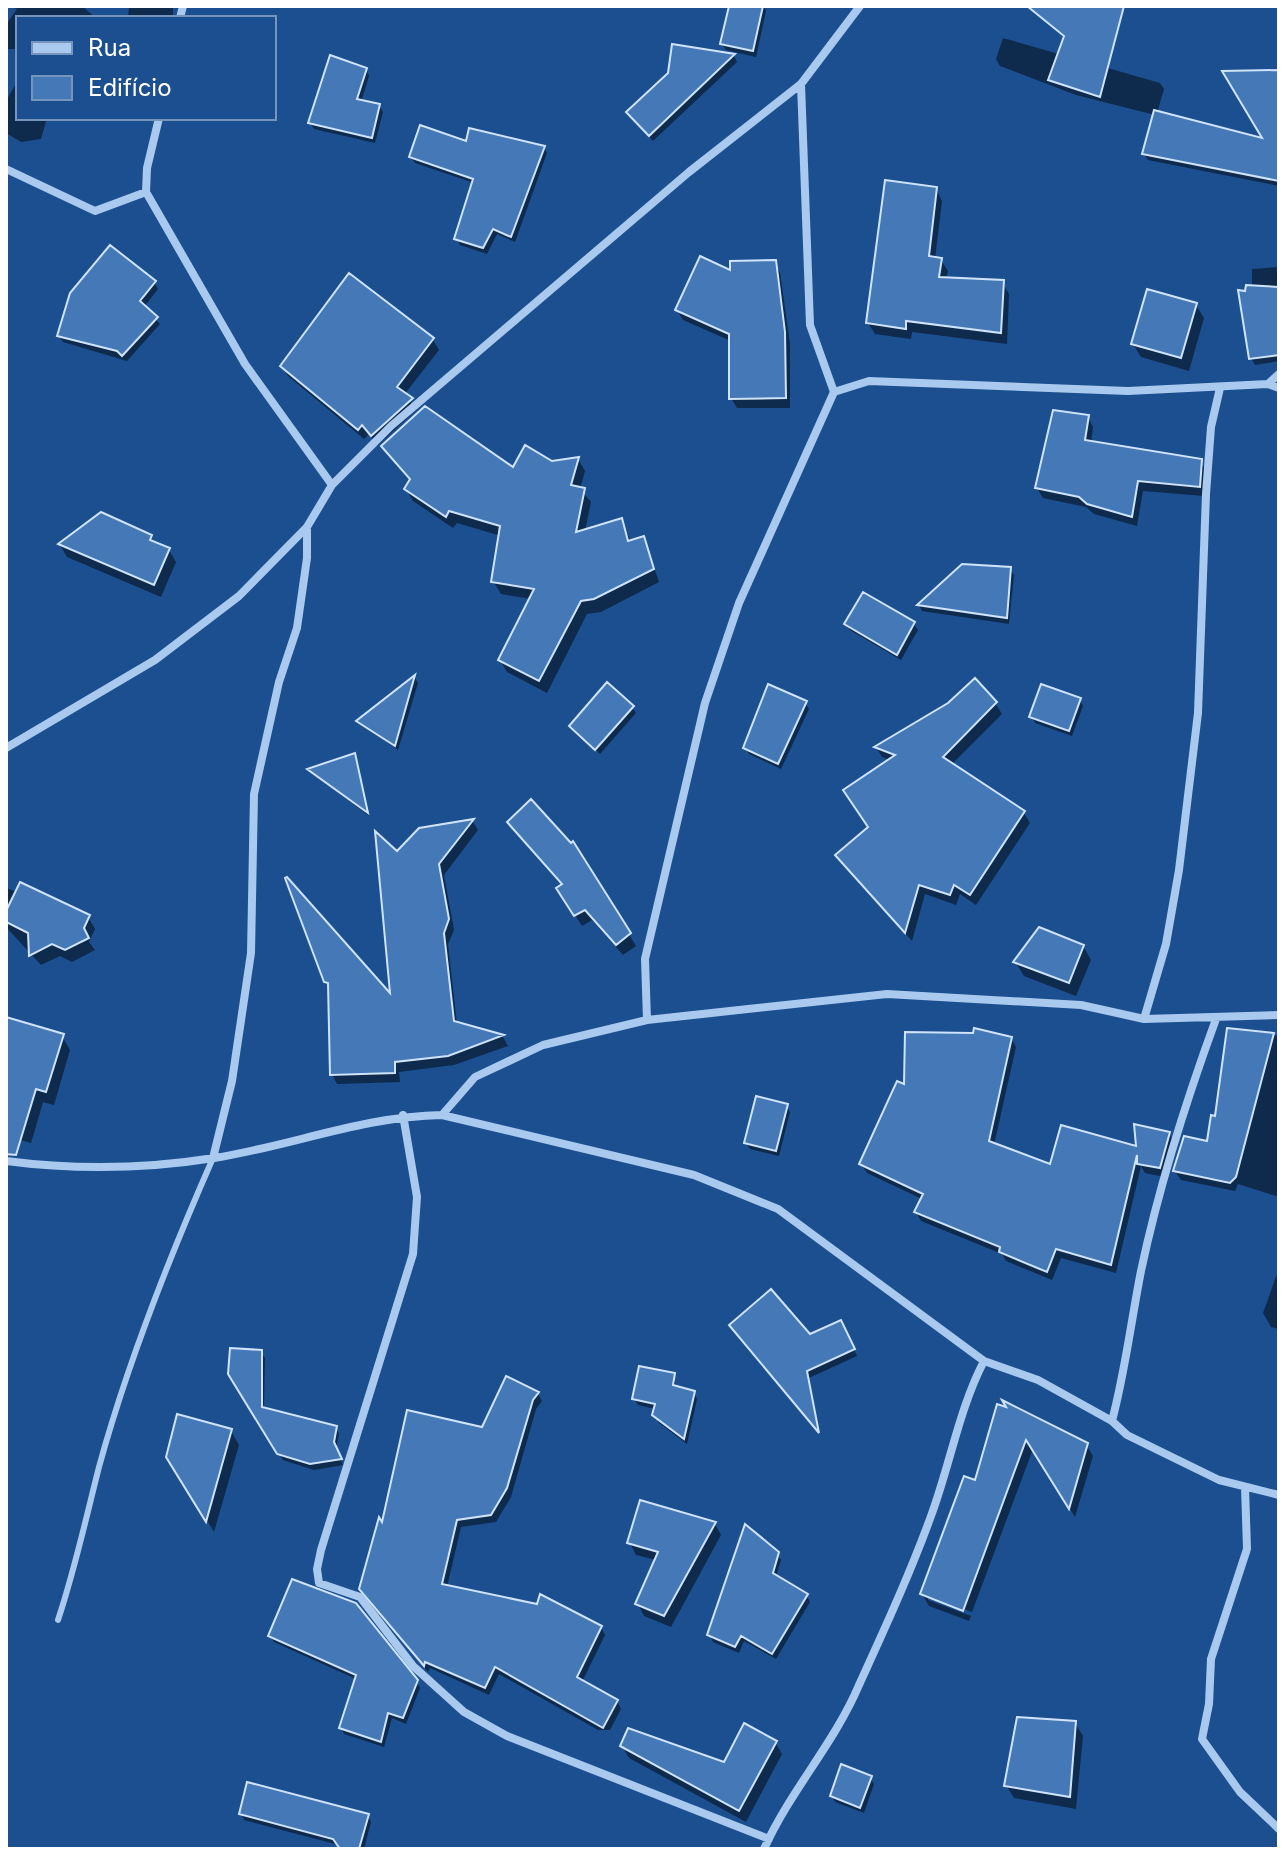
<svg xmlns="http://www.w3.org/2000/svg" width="1285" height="1855" viewBox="0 0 1285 1855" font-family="Inter,sans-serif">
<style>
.shadow{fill:#0007}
.building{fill:#4478b7;stroke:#cfe3fa;stroke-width:2}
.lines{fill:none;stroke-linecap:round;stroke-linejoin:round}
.lane{stroke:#a9c9ee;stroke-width:6}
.street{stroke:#a9c9ee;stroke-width:8}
</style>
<rect width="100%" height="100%" fill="#1b4f8f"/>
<!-- shadow -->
<path class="shadow" d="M6,6H82L96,18H18V49H6V25L17,9Z
M129,6H173V18H128Z
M731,6H764L766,11L756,57L726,50L722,44Z
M1003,38L1160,83L1164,89L1157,113L1279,168V186L1148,160L1144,154L1155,115L1076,95L1000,66L996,59Z
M674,46L734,56L737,62L653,141L628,112L669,74Z
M366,69L369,76L361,102L379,106L383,112L375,143L314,129L310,123Z
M18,80V118H47L41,139L21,142L6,133V101Z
M467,143L544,147L547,153L515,242L497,234L487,254L460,245L457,239L474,183L415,163L411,157Z
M936,189L942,201L935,259L941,260L948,271L946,280L1002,282L1009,294L1007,344L912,332L911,339L875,334L868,323Z
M774,262L780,272L790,344V408H737L731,398V341L683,320L677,310L732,273Z
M1279,267V361L1255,365L1251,358L1247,293L1252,287V269Z
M350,275L433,340L439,350L404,395L417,409L378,445L369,434L364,439L288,376L282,366Z
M154,282L158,289L144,307L160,324L127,361L63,342L59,336Z
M1196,305L1204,318L1189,371L1141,357L1133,344Z
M1088,417L1093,427L1091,443L1200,461L1206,471L1204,496L1143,491L1137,526L1094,514L1086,507L1043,498L1037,488Z
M383,447L514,469L578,459L585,471L580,489L591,502L585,531L621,520L631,542L644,539L659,582L601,612L587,614L547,693L507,672L500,660L531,599L501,594L493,581L501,536L457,523L453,528L413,501L406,489L411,482Z
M150,537L154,544L169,550L176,562L161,597L67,557L60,545Z
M963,566L1010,569L1014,575L1009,624L922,611L919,605Z
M846,624H914L918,630L901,660L850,630Z
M415,678L418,683L398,750L359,721Z
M1080,700L1083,706L1072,736L1035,723L1032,717Z
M805,703L809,709L781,769L749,754L746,748Z
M995,703L1002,714L951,765L1024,813L1030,823L976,905L960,894L956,905L925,894L912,941L838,855L870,827L890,760L882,757L876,747Z
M632,707L636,713L600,754L572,726Z
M354,755L357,762L369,816L310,770Z
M473,822L478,830L444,875L454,930L448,944L457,1024L503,1037L508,1046L454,1065L399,1072L400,1082L337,1084L332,1074L330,988L326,981L393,998L397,853L420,830Z
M509,822L629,934L636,946L623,955L592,920L582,926L558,888L562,886Z
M6,888L88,917L95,929L89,942L95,950L72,962L60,956L41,965L6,927Z
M1083,946L1091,960L1076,996L1024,976L1016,963Z
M6,1019L62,1036L70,1050L54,1105L43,1102L31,1143L6,1136Z
M1228,1030L1279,1036V1197L1238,1184L1235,1191L1181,1180L1175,1171L1208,1144L1216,1118Z
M1011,1038L1016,1047L994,1145L1051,1167L1138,1149L1169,1134L1174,1143L1164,1177L1145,1173L1141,1166L1116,1273L1061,1258L1052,1280L1006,1261L1002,1254L921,1221L916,1212L922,1199L867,1173L861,1164L906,1086Z
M786,1106L790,1112L779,1156L750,1149L746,1143Z
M1277,1274L1279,1275V1329L1271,1327L1263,1313Z
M844,1328L857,1356L809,1378L820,1434L736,1332L809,1336Z
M261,1352L265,1358L264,1410L336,1428L339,1434L336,1450L343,1465L314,1470L283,1460L230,1373Z
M674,1375L676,1388L694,1393L697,1399L687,1444L658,1422L656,1409L638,1405L634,1399Z
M538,1394L542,1401L536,1409L511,1497L496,1522L461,1527L447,1587L601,1627L605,1635L582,1682L617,1701L621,1709L610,1730H598L499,1674L489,1695L430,1668L428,1672L367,1598L383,1527L483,1430Z
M998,1407L1086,1444L1093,1456L1075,1517L1033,1449L972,1612L928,1595V1600L971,1616L969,1621L929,1606L922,1594L977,1483Z
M231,1431L239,1445L214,1532L168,1456Z
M715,1524L721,1535L671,1627L644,1616L638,1604L656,1560L636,1555L630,1543Z
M777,1554L781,1560L776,1577L807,1596L810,1602L776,1659L744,1641L739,1653L713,1642L710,1635Z
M270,1636L416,1681L420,1688L406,1724L392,1718L384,1747L344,1734L341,1728L356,1679L274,1642Z
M1075,1723L1083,1736L1076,1809L1014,1798L1006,1785Z
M775,1742L782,1754L746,1822L629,1758L622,1746L725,1764Z
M870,1778L874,1784L864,1813L835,1802L832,1796Z
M241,1814L368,1816L371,1822L364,1849H342L339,1845L244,1820Z"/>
<!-- building -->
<path class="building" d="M729,6H763L753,51L720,44Z
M1027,6H1124L1100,97L1048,80L1064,36Z
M672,44L735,54L649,136L626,112L668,73Z
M330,55L367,68L357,99L380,104L372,138L308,123Z
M1279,70V181L1142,154L1154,110L1262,138L1222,71Z
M420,125L466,141L469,128L545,146L511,237L493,229L483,248L454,239L473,179L409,157Z
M885,180L937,187L929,256L942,258L939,277L1004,280L1001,333L906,321V329L866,323Z
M110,245L156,281L140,301L158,317L122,356L117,351L57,336L70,293Z
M700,256L730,270V261L776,260L785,332L786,398L729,399V334L675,310Z
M349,273L434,338L397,387L413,398L371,436L362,425L358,430L280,366Z
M1246,285L1279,287V355L1249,359L1238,290L1245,291Z
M1147,289L1197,303L1181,358L1131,344Z
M425,406L513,467L525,445L552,461L579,457L571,485L585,488L576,532L622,518L628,541L644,536L654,569L594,599L581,601L539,681L498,660L534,589L491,582L500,526L449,511L446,517L404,489L410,479L381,446Z
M1053,410L1089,415L1085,440L1202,459L1200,487L1138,481L1132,517L1087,504L1079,497L1035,488Z
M101,512L152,535L150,540L170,548L154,585L58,544Z
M962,564L1011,567L1007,618L917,605Z
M863,592L915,622L897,655L844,624Z
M415,675L395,746L356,721Z
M975,678L997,702L943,757L1025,811L970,895L954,885L950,895L919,885L905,933L835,855L868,827L843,790L895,755L874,747L948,703Z
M607,682L634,706L595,750L569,726Z
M768,684L807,701L778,764L743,748Z
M1041,684L1081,698L1069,731L1029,717Z
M355,753L368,813L307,769Z
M531,799L571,843L573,841L631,933L616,945L585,910L574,916L556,888L562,884L507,822Z
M474,819L439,864L449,919L444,933L454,1021L504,1035L448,1056L395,1062V1073L330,1075L328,983L324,982L285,878L287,877L390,993L375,831L397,851L419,828Z
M20,882L90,915L84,928L89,938L65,950L52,944L29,956L28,933L6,922V911Z
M1039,927L1084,945L1069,983L1013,962Z
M6,1017L64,1034L46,1092L36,1089L16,1155L6,1154Z
M974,1028L1012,1037L989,1141L1050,1164L1061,1125L1136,1146L1134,1124L1170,1132L1160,1168L1137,1164V1155L1111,1265L1056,1249L1047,1272L999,1252L1000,1247L914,1212L923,1194L859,1164L897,1081L904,1084L905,1032L973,1033Z
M1227,1028L1274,1033L1236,1177L1230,1183L1173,1171L1184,1136L1207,1141L1211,1115L1215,1116Z
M756,1096L788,1104L776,1151L744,1143Z
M771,1289L810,1334L841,1320L855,1349L807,1371L819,1433L729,1325Z
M230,1348L262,1350V1407L337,1426L334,1442L342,1459L310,1464L277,1454L228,1374Z
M639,1366L675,1373L673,1385L695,1391L684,1439L652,1415L655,1404L632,1399Z
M506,1376L539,1392L533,1400L507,1488L491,1515L457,1520L442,1584L537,1604L540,1594L602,1626L577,1677L618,1700L603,1728L495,1667L485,1688L425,1662L424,1666L359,1589L379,1517L382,1522L407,1410L482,1427Z
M1002,1400L1088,1443L1069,1509L1026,1440L963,1611L920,1594L964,1476L975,1480L997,1404L1006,1407Z
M177,1414L232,1429L206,1522L166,1457Z
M640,1500L716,1522L664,1616L635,1604L658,1552L627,1543Z
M745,1524L779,1552L773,1573L808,1594L772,1654L741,1636L735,1647L707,1635Z
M292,1579L356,1603L418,1680L403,1718L388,1713L381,1742L339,1728L356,1675L268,1636Z
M1017,1717L1076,1721L1070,1797L1004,1786Z
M744,1723L777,1741L739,1811L620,1746L628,1728L724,1762Z
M841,1764L872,1776L860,1808L830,1796Z
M247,1782L369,1814L359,1849H340L333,1839L239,1814Z"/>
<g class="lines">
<!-- lane -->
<path class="lane" d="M58,1620C75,1569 86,1518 99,1467C128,1361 169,1258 213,1158"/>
<!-- street -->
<path class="street" d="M180,18L183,6
M801,84L810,325L834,392
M159,118L147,168L146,192L245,364L332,485
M6,169L95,211L146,192
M1268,384L1279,374
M6,748L155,660L239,596L307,527L332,485L391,426L689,172L801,84L860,6
M1144,1019L1166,944L1179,870L1198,713L1206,494L1211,427L1220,388
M647,1020L645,959L705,703L739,603L834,392L869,381L1128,391L1268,384L1279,388
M403,1115L417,1197L413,1254L321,1550L317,1569L319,1583L360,1597L413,1666L464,1712L507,1736L769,1839
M442,1115L475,1077L543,1045L647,1020L887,994L1081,1005L1144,1019L1279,1015
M213,1158L232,1081L251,953L254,794L279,682L297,628L307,558V527
M6,1161C75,1170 145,1169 214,1158C291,1146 364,1116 442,1115L694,1175L778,1209L984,1361L1038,1380L1112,1421L1127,1435L1219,1480L1279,1495
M1112,1421C1125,1372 1131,1322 1141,1271C1159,1186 1186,1101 1216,1019
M1245,1487L1247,1549L1211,1659L1209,1704L1202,1739L1240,1792L1279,1829
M764,1849C790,1791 834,1744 859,1685C884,1630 910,1574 931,1516C950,1465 959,1409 984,1361"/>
</g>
<!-- border -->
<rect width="1285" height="1855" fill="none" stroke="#ffffff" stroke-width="16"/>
<!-- legend -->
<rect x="16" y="16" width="260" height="104" fill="#1b4f8f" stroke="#7695bc" stroke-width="2"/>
<rect x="32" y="42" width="40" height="12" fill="#a9c9ee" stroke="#7695bc" stroke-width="2"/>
<text x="88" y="56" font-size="24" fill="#ffffff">Rua</text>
<rect x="32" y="76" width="40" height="24" fill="#4478b7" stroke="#7695bc" stroke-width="2"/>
<text x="88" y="96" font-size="24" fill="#ffffff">Edifício</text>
</svg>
